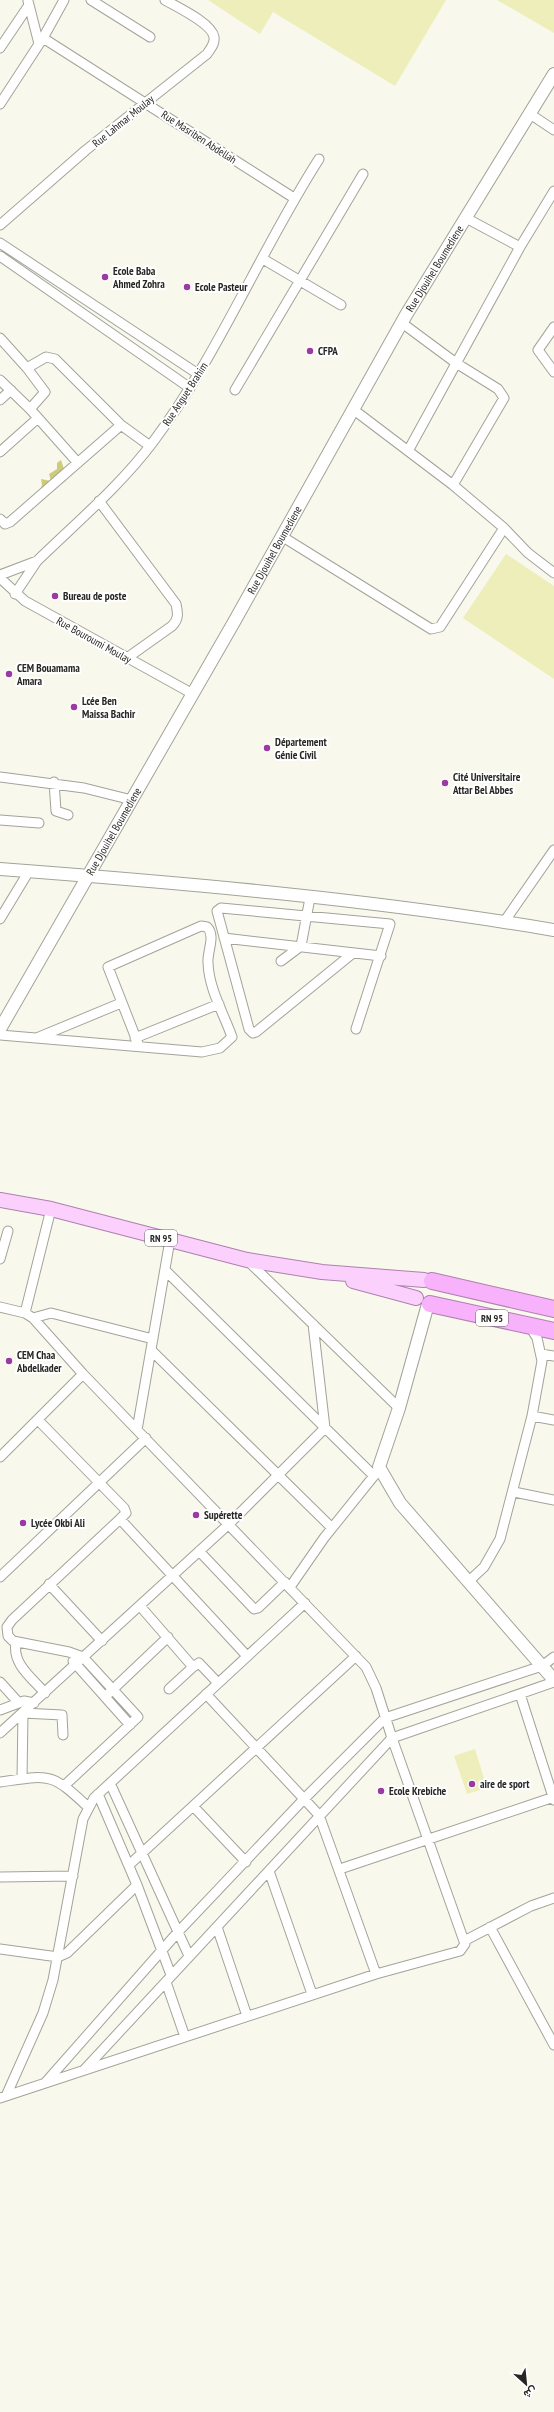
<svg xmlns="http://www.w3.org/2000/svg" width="554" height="2412" viewBox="0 0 554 2412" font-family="'PT Sans Narrow',Vazirmatn,sans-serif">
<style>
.green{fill:#eeb}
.forest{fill:#cfcc79}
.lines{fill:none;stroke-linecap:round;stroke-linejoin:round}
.street-casing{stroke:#a3a399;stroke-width:11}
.secondary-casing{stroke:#a3a399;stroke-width:14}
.primary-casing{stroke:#ae80af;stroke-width:16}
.highway-casing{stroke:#ae80af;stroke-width:18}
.street{stroke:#fff;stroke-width:9}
.secondary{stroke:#fff;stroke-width:12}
.primary{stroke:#fbd0fd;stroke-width:14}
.highway{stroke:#f8b1fb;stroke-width:16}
.poi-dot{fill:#9b3aa2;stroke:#fff;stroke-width:1.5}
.labels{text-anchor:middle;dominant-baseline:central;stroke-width:4;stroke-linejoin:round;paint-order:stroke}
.shield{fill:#fff;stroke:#676765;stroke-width:1}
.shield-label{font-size:10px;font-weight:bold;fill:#262623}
.street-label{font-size:11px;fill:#262623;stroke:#fff}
.poi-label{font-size:11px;font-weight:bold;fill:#262623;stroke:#fff;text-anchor:start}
</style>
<rect width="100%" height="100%" fill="#f8f8ed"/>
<!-- green -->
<path class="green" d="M208,0H446L395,86L273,12L260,34Z
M497,0H554V33Z
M506,554L554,586V679L463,618Z
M475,1749L487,1788L467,1794L454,1756Z"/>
<!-- forest -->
<path class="forest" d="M61,460L64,469L62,474L66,481L57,483L55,489L48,494L39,493L42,485L41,479L51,481L49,474L57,469V463Z"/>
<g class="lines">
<!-- street casing -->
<g class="street-casing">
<path id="street" d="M91,0L150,37
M28,1L39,44
M43,38L294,198
M0,48L29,5
M0,104L43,38L64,0
M530,114L554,130
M0,225L86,150L207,54C211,48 215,44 214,37C212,23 177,7 165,0
M0,243L198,374
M520,247L554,191
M0,256L190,388
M263,259L341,305
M402,323L456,363L498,389L504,398L453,485
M554,327L538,350L554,372
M0,338L27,368L46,357L55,359L121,425L150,446
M27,368L45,392L30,409
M0,380L30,409L78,463
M235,390L363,174
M0,400L11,390
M354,410L453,485L504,528L528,553L554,573
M408,451L520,247L466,218
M0,452L38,418
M99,501L176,604C178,613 179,619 172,626L127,658
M0,519L5,524L10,522L121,425
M283,537L431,629L440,627L504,528
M37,561C76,523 120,486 153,442C219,354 260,251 319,159
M0,575L37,561L15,594
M0,578L25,601L193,694
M0,777L84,788L132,800
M54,782L56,811L68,815
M0,820L39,823
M0,919L29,871
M504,922L554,850
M224,938L381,956
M353,953L256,1032L253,1033L249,1029L217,911L221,908L390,924L356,1029
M281,961L301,946L310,898
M0,1035L202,1052L220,1048L232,1037C223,1012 209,989 208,963C207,951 216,936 207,927L201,926L108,967L139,1046
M39,1037L121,1003
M135,1038L219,1004
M0,1259L8,1231
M248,1261L399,1408
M165,1270L374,1476
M0,1307L25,1313L33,1318L83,1374L366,1667L376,1688L392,1738L465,1944L460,1951L376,1974L0,2098
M25,1313L51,1209
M33,1318L51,1313L153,1339
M151,1350L332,1528
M541,1354L554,1356
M532,1416L554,1420
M38,1420L124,1508L126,1513L120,1519
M137,1430L170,1240
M0,1457L83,1374
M514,1492L554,1500
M199,1551L254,1609L258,1608L285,1582
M0,1577L146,1438
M469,1581L484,1567L500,1539L532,1416L542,1361L537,1338L529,1325
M49,1584L102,1641
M290,1587L324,1538L377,1472
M140,1606L193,1667L199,1663L218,1683
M16,1642C12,1664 31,1677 45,1693
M73,1661L130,1725
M0,1682L18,1702
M169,1689L193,1667
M109,1693L168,1637
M206,1694L319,1815L376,1974
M520,1694L554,1800
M0,1710L24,1701L34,1703
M0,1733L229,1524L325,1428L313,1324
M22,1779L23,1713L62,1715L63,1735
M0,1782C50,1775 51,1772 88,1807
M110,1783L189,1956
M65,1785L138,1717L83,1657L69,1652L13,1641L8,1636L7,1627L12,1620L120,1519L247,1656
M98,1794L137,1885L171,1975
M193,1806L246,1862
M129,1865L356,1656
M340,1869L554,1797
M269,1871L312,1994
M0,1877L73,1876
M217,1927L247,2016
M490,1927L554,2045
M464,1941L531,1906L554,1898
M0,1949L58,1957L67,1953L137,1885
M166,1982L185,2037
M84,2070L392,1738L554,1682
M46,2082L178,1932L304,1799L385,1718L542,1666L554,1657
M6,2096L43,2013L53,1980L83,1819L94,1798L305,1603"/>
</g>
<!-- secondary casing -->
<g class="secondary-casing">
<g id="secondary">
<path d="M0,869C185,883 371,899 554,930"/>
<path id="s1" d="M0,1029L234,622L406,315L554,74"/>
<path d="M428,1304L399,1408L379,1467L400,1503L554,1680"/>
</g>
</g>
<!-- primary casing -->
<g class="primary-casing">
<path id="primary" d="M0,1200L51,1209L247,1260L322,1272L424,1280
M353,1281L416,1298"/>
</g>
<!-- highway casing -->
<g class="highway-casing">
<path id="highway" d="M432,1281L554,1309
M430,1304L554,1331"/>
</g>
<!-- street -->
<use href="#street" class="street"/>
<!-- secondary -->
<use href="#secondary" class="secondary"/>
<!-- primary -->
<use href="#primary" class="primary"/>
<!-- highway -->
<use href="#highway" class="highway"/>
</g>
<!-- markers -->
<g class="poi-dot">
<circle cx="105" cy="277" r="4"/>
<circle cx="187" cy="287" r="4"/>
<circle cx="310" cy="351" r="4"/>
<circle cx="55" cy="596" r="4"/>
<circle cx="9" cy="674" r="4"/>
<circle cx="74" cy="707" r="4"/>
<circle cx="267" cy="748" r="4"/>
<circle cx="445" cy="783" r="4"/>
<circle cx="9" cy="1361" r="4"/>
<circle cx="196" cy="1515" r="4"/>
<circle cx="23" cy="1523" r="4"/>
<circle cx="472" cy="1784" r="4"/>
<circle cx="381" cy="1791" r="4"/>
</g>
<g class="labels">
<!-- shield labels -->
<g class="shield">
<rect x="145" y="1230" width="32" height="16" rx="3"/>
<rect x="476" y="1310" width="32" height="16" rx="3"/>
</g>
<g class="shield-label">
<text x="161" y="1238">RN 95</text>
<text x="492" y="1318">RN 95</text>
</g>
<!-- street labels -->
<g class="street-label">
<text transform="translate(123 121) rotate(-39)">Rue Lahmar Moulay</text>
<text transform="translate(199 137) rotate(33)">Rue Masriben Abdellah</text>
<text stroke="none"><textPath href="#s1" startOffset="876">Rue Djouihel Boumediene</textPath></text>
<text transform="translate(185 394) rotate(-57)">Rue Anguet Brahim</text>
<text stroke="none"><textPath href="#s1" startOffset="552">Rue Djouihel Boumediene</textPath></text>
<text transform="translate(94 640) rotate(29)">Rue Bouroumi Moulay</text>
<text stroke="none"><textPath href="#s1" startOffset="228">Rue Djouihel Boumediene</textPath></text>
</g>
<!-- poi labels -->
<g class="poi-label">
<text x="113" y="271">Ecole Baba<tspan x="113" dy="13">Ahmed Zohra</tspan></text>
<text x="195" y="287">Ecole Pasteur</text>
<text x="318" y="351">CFPA</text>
<text x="63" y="596">Bureau de poste</text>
<text x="17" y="668">CEM Bouamama<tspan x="17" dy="13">Amara</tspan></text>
<text x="82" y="701">Lcée Ben<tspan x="82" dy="13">Maissa Bachir</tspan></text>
<text x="275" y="742">Département<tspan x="275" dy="13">Génie Civil</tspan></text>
<text x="453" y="777">Cité Universitaire<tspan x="453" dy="13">Attar Bel Abbes</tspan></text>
<text x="17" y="1355">CEM Chaa<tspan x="17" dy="13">Abdelkader</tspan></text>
<text x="204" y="1515">Supérette</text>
<text x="31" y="1523">Lycée Okbi Ali</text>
<text x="480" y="1784">aire de sport</text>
<text x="389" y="1791">Ecole Krebiche</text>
</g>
</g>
<!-- north arrow -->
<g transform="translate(526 2384) rotate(153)" stroke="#ffffff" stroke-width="3" paint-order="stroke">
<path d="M0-3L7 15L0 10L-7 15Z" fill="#262623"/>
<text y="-6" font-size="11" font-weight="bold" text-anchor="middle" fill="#262623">ش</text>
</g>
</svg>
